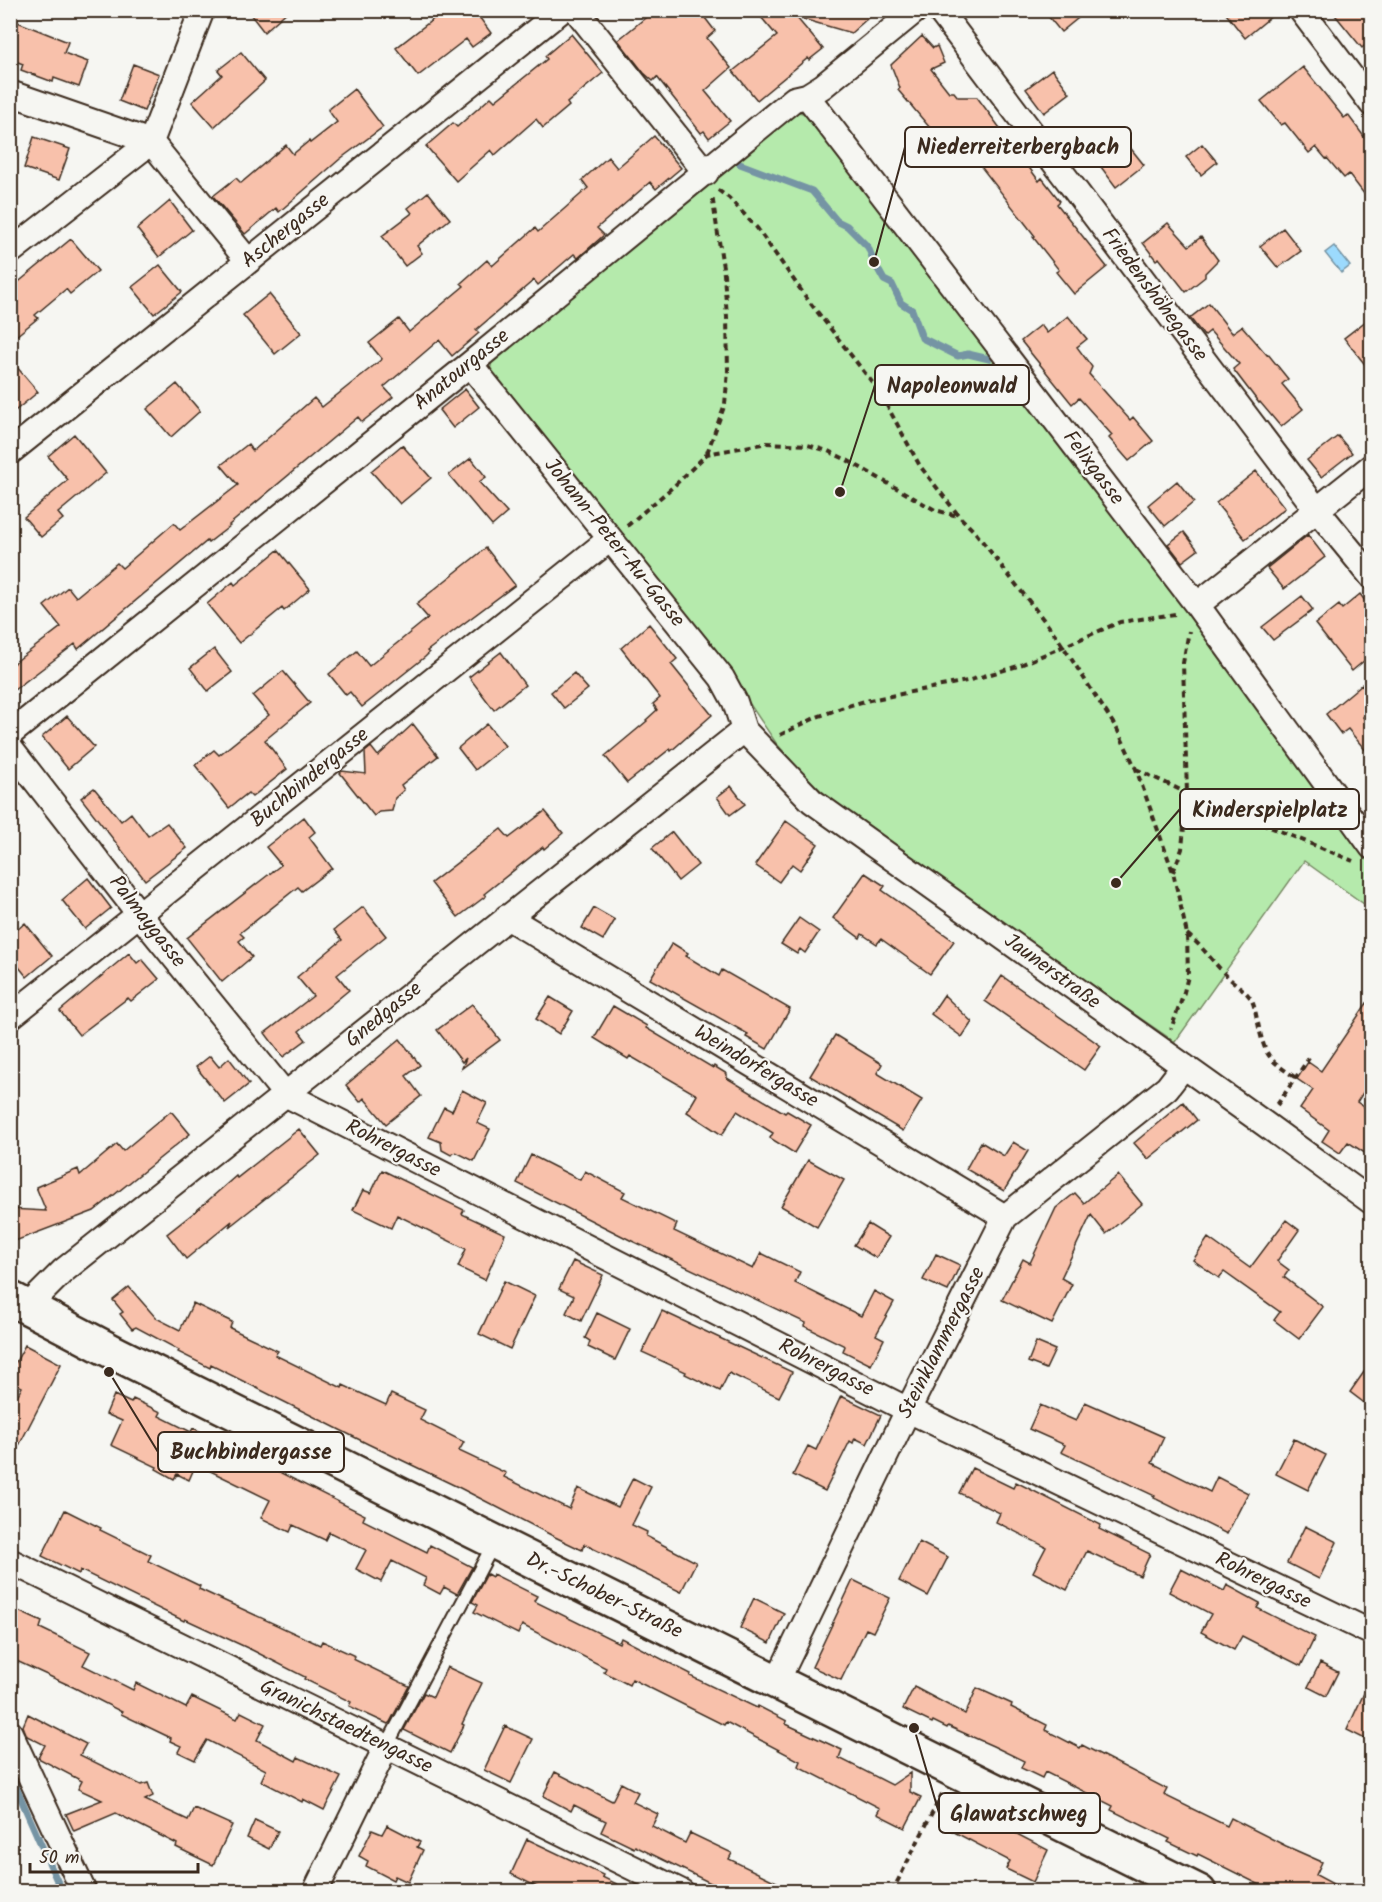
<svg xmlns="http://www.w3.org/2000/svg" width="1382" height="1902" viewBox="0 0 1382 1902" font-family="Kalam,sans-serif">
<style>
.green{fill:#b5eaac;stroke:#788a65;stroke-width:1.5}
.water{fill:#9cdafd;stroke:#7594a4;stroke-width:1.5}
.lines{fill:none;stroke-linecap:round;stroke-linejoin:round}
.stream{stroke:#7594a4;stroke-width:7}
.building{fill:#f8c1ab;stroke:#3b2a1e;stroke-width:1.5}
.lane-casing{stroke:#3b2a1e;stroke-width:16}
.street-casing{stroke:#3b2a1e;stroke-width:28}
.secondary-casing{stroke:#3b2a1e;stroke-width:38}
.path{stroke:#3b2a1e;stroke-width:4;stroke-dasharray:6 4.5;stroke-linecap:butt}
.lane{stroke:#f6f6f2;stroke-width:12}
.street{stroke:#f6f6f2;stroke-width:24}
.secondary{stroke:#f6f6f2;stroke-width:33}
.labels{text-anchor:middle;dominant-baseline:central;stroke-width:4.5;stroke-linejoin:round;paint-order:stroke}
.street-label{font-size:21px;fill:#3b2a1e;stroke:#f6f6f2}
.leader{fill:none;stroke:#3b2a1e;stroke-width:2}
.callout-dot{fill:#3b2a1e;stroke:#f6f6f2;stroke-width:2}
.callout{fill:#f6f6f2;stroke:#3b2a1e;stroke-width:2}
.callout-label{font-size:22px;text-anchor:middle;font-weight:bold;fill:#3b2a1e}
</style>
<rect width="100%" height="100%" fill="#f6f6f2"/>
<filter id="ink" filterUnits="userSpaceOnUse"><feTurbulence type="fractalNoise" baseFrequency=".0167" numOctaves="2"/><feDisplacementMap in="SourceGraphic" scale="12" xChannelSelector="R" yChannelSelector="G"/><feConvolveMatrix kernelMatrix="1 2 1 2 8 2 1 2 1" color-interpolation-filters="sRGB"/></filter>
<g filter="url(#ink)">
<!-- green -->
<path class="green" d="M798,112L808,114L1371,853V909L1304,861L1175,1042L901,854L846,813L805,776L776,743L735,682L490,371L492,361L520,333Z"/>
<!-- water -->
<path class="water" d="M1334,246L1350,266L1341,273L1325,253Z"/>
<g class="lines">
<!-- stream -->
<path class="stream" d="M740,164L812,191L837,221L847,226L868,247L874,262L884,280L892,284L901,303L912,310L922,338L958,356L968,354L989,359
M10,1774L62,1892"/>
</g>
<!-- building -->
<path class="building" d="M247,10H289L264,32Z
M445,10H474L491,33L472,47L466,39L418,76L396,48Z
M655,10H699L715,31L707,38L731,68L705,91L730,121L709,138L704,131L701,133L657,77L653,81L644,73L618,40Z
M755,10L790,11L877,10L851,33L796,17L823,49L809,60L808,58L757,100L733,71L777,36Z
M1043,10H1088L1061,32Z
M1223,10H1279L1245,38Z
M1331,10H1371V40L1362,48Z
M10,19L68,42L64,53L88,62L79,87L54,78L53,82L21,70L23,64L10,59Z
M571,34L603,73L567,103L569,106L543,128L536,119L495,155L491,150L456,181L426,146L453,123L457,127L491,97L495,101L547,59L545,56Z
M922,36L933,48L937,46L944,63L931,69L949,92H954L958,97H977L1039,181L1042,178L1060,201L1057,204L1107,267L1074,294L1056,272L1059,270L1033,237L1035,236L972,155L968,158L964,153L957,160L898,90L900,88L891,65Z
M241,52L265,81L214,127L192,102L222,75L218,70Z
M133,64L159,74L144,111L119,101Z
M1303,67L1344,118L1348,115L1371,146V203L1349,174L1344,178L1327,158L1326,159L1316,147L1309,153L1285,123L1281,125L1261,101Z
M1052,69L1070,93L1044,113L1026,89Z
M354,89L383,127L340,159L279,212L276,208L245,234L213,196L236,178L241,183L286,145L293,154L309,141L310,143L337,122L328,110Z
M1116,130L1144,165L1116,187L1089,151Z
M654,136L681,168L656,189L650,182L597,228L604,235L578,258L574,254L538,285L534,280L476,330L479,333L452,356L439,340L384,387L393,397L362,422L358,417L229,525L230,526L208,543L207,541L78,649L75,644L10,693V666L61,627L44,606L68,587L76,597L117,563L122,568L174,523L180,530L238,485L221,465L248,444L253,451L314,398L322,407L382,359L369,343L399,319L409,332L464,286L461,283L487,260L492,266L535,228L538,232L588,188L582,180L608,157L617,168Z
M34,137L70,149L59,180L24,168Z
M1202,144L1217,162L1201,175L1186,157Z
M428,192L450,219L417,246L422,253L405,266L382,236L412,213L408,208Z
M170,201L192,230L159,257L137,229Z
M1168,223L1189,246L1201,237L1218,260L1205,273V277L1186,292L1159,258L1156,260L1143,243Z
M1283,228L1301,251L1278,268L1260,246Z
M71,239L98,271L70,294L66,289L35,315L38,318L10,341V289Z
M160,265L182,292L154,314L132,287Z
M269,294L301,333L275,354L243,315Z
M1209,303L1232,333L1242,326L1267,355L1268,354L1288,379L1282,384L1303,409L1281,427L1260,402L1259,403L1233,369L1239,364L1210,331L1204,336L1190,318Z
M1068,316L1087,339L1077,347L1092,367L1089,374L1130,420L1133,417L1153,441L1129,461L1109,438L1112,435L1079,398L1072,404L1021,341L1041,325L1047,333Z
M1371,317V372L1344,338Z
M10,359L38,392L10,415Z
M177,384L200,411L171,437L147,409Z
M465,389L479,407L453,428L439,410Z
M74,434L106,473L58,513L63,519L41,537L24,517L68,480L48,456Z
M1338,436L1352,453L1321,477L1307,460Z
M402,445L431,478L400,504L371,471Z
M471,458L486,477L479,482L507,513L492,526L449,475Z
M1256,471L1285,508L1245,539L1216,503Z
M1177,481L1194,502L1165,526L1148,505Z
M1184,532L1198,550L1182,562L1168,544Z
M1308,535L1325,557L1284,589L1267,568Z
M486,548L515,585L427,651L429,653L425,657L362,707L350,692L346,695L329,674L357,651L369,666L428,618L416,604Z
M278,550L310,589L284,611L282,608L239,643L207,604L233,582L235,585Z
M1360,594L1371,609V655L1352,671L1315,624L1339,605L1342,609Z
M1302,596L1313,610L1273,640L1262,627Z
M649,624L677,659L671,664L712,715L671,751L670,749L627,783L605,756L647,721L646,720L657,710L653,704L660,698L621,648Z
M214,649L232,672L208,691L190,668Z
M501,652L525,685L494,710L469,677Z
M283,671L310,703L265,740L287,769L252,797L248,793L229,808L195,765L214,750L219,755L269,715L253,696Z
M574,673L588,689L564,708L551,692Z
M1362,684L1371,697V710L1363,717L1371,727V757L1348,729L1341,734L1326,714Z
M67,716L94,747L68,769L42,737Z
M413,724L438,756L401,785L404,790L395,798L392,811L379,812L374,816L340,773L342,771L366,774L365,752L371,747L378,756Z
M487,724L505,746L475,770L458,748Z
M731,786L745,804L730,815L717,797Z
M94,788L121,821L131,813L148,836L167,823L187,848L145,880L81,798Z
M545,811L563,833L544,849L543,847L484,894L486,896L458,917L431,883L501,829L509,838Z
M304,817L315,832L309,837L332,868L302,891L298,887L240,933L244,937L239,941L252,957L222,982L187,938L281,865L266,847Z
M786,821L818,844L800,870L792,864L779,882L755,865Z
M672,832L698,865L678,881L652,848Z
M865,873L885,886L882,890L954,941L930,974L881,939L877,944L862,934L860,938L833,918Z
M88,878L111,908L85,929L62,900Z
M363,907L386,936L337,975L349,990L299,1031L306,1040L283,1057L265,1033L313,996L297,977L342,940L334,930Z
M594,908L615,920L603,940L582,928Z
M799,918L819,932L805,953L800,949L797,954L781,944Z
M25,923L52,956L27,977L10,956V936Z
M672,943L688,953L686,956L719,976L722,970L790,1009L767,1049L746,1037L748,1034L650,979Z
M129,953L137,963L142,959L159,979L131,1001L128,998L79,1035L60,1011Z
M1002,976L1101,1046L1084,1070L985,1001Z
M944,995L972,1022L962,1037L931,1014Z
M550,997L573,1011L559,1034L536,1019Z
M1371,997V1080L1357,1102L1371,1112V1157L1348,1142L1340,1153L1322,1141L1329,1130L1300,1109L1313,1090L1297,1079L1308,1062L1321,1071Z
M472,1004L500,1040L462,1068L466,1058L462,1062L437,1030Z
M613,1006L647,1026L646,1028L713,1068L714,1066L727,1074V1078L785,1113L787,1111L811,1125L794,1153L770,1138L773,1133L737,1111L722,1135L687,1112L697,1095L630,1056L628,1059L594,1038Z
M835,1035L882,1064L877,1073L922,1100L903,1131L810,1076Z
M400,1039L420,1065L406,1076L421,1096L386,1124L364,1098L360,1102L346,1085Z
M210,1056L219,1067L229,1058L249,1084L225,1103L196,1067Z
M462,1090L487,1103L477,1123L490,1129L474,1161L456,1152L451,1155L442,1150L441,1142L429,1137L444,1107L452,1111Z
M1183,1102L1197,1120L1148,1159L1134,1143Z
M171,1111L190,1134L94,1211L10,1243V1209L46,1211L36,1187L78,1169L80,1175L117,1144L123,1151Z
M299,1129L320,1155L229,1227L232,1221L186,1259L167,1234L196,1211L236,1176L237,1178Z
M981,1142L1004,1156L1013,1142L1028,1151L1004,1191L966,1169Z
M531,1155L580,1180L585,1171L625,1192L622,1197L677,1224L674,1231L753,1269L761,1253L800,1272L795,1283L861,1316L874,1291L894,1302L876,1335L884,1339L871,1365L843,1351L845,1346L804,1326L806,1323L632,1241L517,1183Z
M808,1160L844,1180L817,1227L781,1206Z
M382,1170L464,1210L462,1214L505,1234L485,1280L458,1267L466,1249L397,1215L391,1228L353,1210L363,1190L371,1193Z
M1118,1175L1142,1204L1106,1234L1091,1215L1061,1278L1072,1284L1052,1324L1002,1300L1023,1259L1030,1263L1056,1208L1075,1193L1084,1203Z
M1286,1220L1299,1230L1277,1261L1289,1270L1284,1277L1323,1307L1299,1339L1274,1320L1280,1312L1224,1272L1219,1278L1193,1260L1208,1238L1250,1268Z
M868,1224L889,1237L876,1258L854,1245Z
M936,1254L960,1265L948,1291L923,1280Z
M573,1261L603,1275L581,1321L566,1313L574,1296L559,1289Z
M504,1281L535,1296L510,1349L479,1334Z
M129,1287L156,1318L180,1330L193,1303L232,1322L230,1328L278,1351L275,1355L342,1388L343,1385L386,1405L391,1394L425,1410L420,1420L464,1442L459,1451L506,1473L504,1477L569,1509L578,1488L618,1507L633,1478L651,1487L632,1525L647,1532L646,1536L696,1562L681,1592L584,1544L582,1550L555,1537L460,1488L368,1444L211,1365L210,1368L178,1352L179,1350L136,1327L132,1329L120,1314L123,1312L113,1300Z
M662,1311L792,1372L779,1397L729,1373L720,1391L685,1374L686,1372L642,1352Z
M597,1313L630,1329L615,1360L588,1347L590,1341L585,1338Z
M1036,1342L1055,1350L1046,1369L1028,1362Z
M25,1345L61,1364L10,1463V1409L22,1387L10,1381V1373Z
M1371,1362V1408L1350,1392Z
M114,1395L131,1403L133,1399L161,1412L159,1416L191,1432L193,1428L264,1462L263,1464L365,1515L363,1520L427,1552L430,1545L472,1567L457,1594L444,1587L440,1594L423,1585L426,1578L392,1561L381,1582L356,1569L366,1550L329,1532L325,1540L293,1525L290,1532L261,1518L270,1500L196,1464L189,1480L177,1474L174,1479L156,1469L157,1467L111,1445L122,1421L106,1414Z
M841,1396L881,1415L867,1444L855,1438L853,1443L850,1441L825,1491L793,1475L808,1446L816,1450Z
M1085,1402L1164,1437L1152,1463L1210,1492L1217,1477L1248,1493L1227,1534L1154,1498L1155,1496L1061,1452L1065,1445L1029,1429L1040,1405L1076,1421Z
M1294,1439L1326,1455L1308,1490L1276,1474Z
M972,1468L1013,1488L1016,1482L1101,1525L1099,1529L1150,1554L1140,1576L1087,1551L1067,1590L1033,1572L1046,1547L996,1522L1000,1513L959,1493Z
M65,1510L101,1528L100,1530L151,1555L148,1561L200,1586L199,1589L320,1645L322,1641L355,1656L353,1659L409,1686L390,1722L388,1724L349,1706L351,1702L304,1679L305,1677L252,1650L185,1619L184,1621L80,1570L79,1574L42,1556Z
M1305,1526L1337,1542L1319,1579L1287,1563Z
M919,1542L948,1557L928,1596L899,1581Z
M1181,1569L1224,1591L1227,1585L1260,1603L1257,1608L1315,1637L1301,1666L1242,1636L1234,1650L1201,1632L1211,1614L1169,1592Z
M487,1574L492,1577L493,1574L537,1596L534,1601L619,1643L621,1638L691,1674L690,1676L757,1708L758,1706L787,1721L786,1724L842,1750L839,1758L892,1785L910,1773V1792L921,1797L905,1828L877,1814L880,1808L798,1766L800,1761L726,1722L724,1725L632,1679L629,1685L604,1672L606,1668L522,1625L518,1634L474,1612L478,1605L472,1602Z
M853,1580L890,1598L873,1632L866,1629L841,1680L812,1667Z
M754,1598L784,1613L770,1643L740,1628Z
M16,1610L42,1622L40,1628L90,1652L83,1665L133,1690L136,1683L186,1708L192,1697L237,1719L241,1712L265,1724L257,1740L296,1761L298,1757L341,1777L324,1810L303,1799L302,1802L261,1781L266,1770L207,1740L195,1760L178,1752L181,1746L170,1741L171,1738L121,1714L122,1712L73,1687L10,1658V1620Z
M1320,1663L1338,1672L1326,1696L1308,1687Z
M447,1667L482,1683L462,1724L464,1725L450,1753L404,1730L424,1693L433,1697Z
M1371,1678V1742L1347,1730Z
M914,1687L965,1714L977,1688L1012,1704L1011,1707L1047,1725L1045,1730L1080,1748L1082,1745L1167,1789L1164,1795L1227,1826L1231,1818L1286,1846L1322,1862L1316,1875L1348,1892H1274L1198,1854L1197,1856L1168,1842L1170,1839L1111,1810L1113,1806L1045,1772L1042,1778L1021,1768L1024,1761L993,1746L948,1726L947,1728L933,1721L932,1723L903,1709Z
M28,1714L86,1744L80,1755L141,1785L148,1783L153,1796L145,1800L188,1820L194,1808L232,1825L213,1865L176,1847L177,1844L116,1813L74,1831L66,1814L102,1800L78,1789L82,1781L38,1758L45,1745L27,1736L23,1726Z
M505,1726L533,1739L511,1783L484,1770Z
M555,1772L612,1801L621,1783L638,1792L633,1802L658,1814L652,1826L685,1843L690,1833L732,1853L729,1859L797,1892H729L635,1846L634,1848L601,1832L606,1821L574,1805L571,1811L543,1796Z
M963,1806L1048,1850L1033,1882L1006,1869L1010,1861L950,1830Z
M255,1820L278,1831L269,1849L247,1838Z
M387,1825L420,1842L417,1847L423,1850L408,1882L395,1876L393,1880L366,1866L368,1861L359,1856L372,1830L382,1834Z
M527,1839L603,1875L602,1877L633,1892H547L511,1874Z"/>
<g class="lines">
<!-- lane casing -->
<g class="lane-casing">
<path id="lane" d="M386,1747L494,1543"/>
</g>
<!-- street casing -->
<g class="street-casing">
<path id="street" d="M576,10L706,173
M939,10L1317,510L1372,577
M1301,10L1372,104
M10,93L151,142L248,261
M807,96L1197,605L1372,847
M10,252L151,142L202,10
M470,364L722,678L735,702L744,730L812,801L1265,1124L1372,1202
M10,452L562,10
M1197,605L1372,466
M10,734L470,364L794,99L807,96L823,86L916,10
M10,748L139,914L285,1094L908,1410L1372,1633
M507,917L1005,1217
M10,1017L610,539
M28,1306L63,1271L744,730
M10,1561L682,1892
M777,1681L908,1410L1005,1217L1167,1088L1184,1066
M10,1733L84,1892
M315,1892L386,1747"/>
</g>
<!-- secondary casing -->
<g class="secondary-casing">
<path id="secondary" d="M10,1298L117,1354L1199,1892"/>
</g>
<!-- path -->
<path class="path" d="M718,190L729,198L757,228L808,300L879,391L920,466L959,516L975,532L1057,637L1117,729L1136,769L1173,872L1187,934L1188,976L1183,996L1171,1029
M707,453L725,404L728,371L727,317L724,274L712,195
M627,526L674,486L707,454L767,443L808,445L828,451L847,460L935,510L958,516
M780,735L817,717L841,708L865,701L967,681L1018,666L1120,622L1175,614
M1136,769L1187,793L1353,861
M1173,872L1182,849L1187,793L1183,663L1189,631
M1187,934C1202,946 1213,962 1226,975C1234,984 1246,989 1252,1001C1255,1007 1256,1016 1258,1023C1265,1056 1268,1059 1296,1078
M1277,1105L1309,1058
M892,1892L942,1794"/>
<!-- lane -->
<use href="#lane" class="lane"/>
<!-- street -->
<use href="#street" class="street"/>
<!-- secondary -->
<use href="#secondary" class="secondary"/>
</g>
</g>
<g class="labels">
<!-- street labels -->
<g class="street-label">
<text transform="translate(286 231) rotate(-39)">Aschergasse</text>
<text transform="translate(1154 295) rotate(53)">Friedenshöhegasse</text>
<text transform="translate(462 370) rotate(-39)">Anatourgasse</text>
<text transform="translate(1093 468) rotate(53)">Felixgasse</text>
<text transform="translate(614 543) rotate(51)">Johann-Peter-Au-Gasse</text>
<text transform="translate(310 778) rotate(-39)">Buchbindergasse</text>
<text transform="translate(147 922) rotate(52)">Palmaygasse</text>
<text transform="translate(1052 972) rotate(36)">Jaunerstraße</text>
<text transform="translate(384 1015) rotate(-39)">Gnedgasse</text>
<text transform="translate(756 1067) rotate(31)">Weindorfergasse</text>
<text transform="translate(393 1149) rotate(27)">Rohrergasse</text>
<text transform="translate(942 1343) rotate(-63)">Steinklammergasse</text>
<text transform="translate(826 1368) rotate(27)">Rohrergasse</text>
<text transform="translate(1263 1581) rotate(26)">Rohrergasse</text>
<text transform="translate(604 1596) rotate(26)">Dr.-Schober-Straße</text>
<text transform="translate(346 1727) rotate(26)">Granichstaedtengasse</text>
</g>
</g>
<!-- callouts -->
<path class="leader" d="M874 262L905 147M840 492L875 385M1116 883L1180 809M109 1372L158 1452M914 1728L939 1813"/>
<g class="callout-dot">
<circle cx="874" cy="262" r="6"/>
<circle cx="840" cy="492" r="6"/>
<circle cx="1116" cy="883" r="6"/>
<circle cx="109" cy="1372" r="6"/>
<circle cx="914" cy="1728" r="6"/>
</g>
<g class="callout">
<rect x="905" y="127" width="226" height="40" rx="6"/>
<rect x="875" y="365" width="154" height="40" rx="6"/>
<rect x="1180" y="789" width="179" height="40" rx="6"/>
<rect x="158" y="1432" width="186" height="40" rx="6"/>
<rect x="939" y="1793" width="161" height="40" rx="6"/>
</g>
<g class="callout-label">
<text x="1018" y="154">Niederreiterbergbach</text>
<text x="952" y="393">Napoleonwald</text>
<text x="1270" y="817">Kinderspielplatz</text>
<text x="251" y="1459">Buchbindergasse</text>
<text x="1019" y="1821">Glawatschweg</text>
</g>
<!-- margin -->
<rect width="1382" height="1902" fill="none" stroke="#f6f6f2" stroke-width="36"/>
<rect x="18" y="18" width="1346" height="1866" fill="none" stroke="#3b2a1e" stroke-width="2" filter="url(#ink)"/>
<!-- scale -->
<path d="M30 1863v9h168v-9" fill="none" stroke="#3b2a1e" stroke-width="3"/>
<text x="39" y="1863" font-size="18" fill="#3b2a1e" stroke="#f6f6f2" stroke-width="4.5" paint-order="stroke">50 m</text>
</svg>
